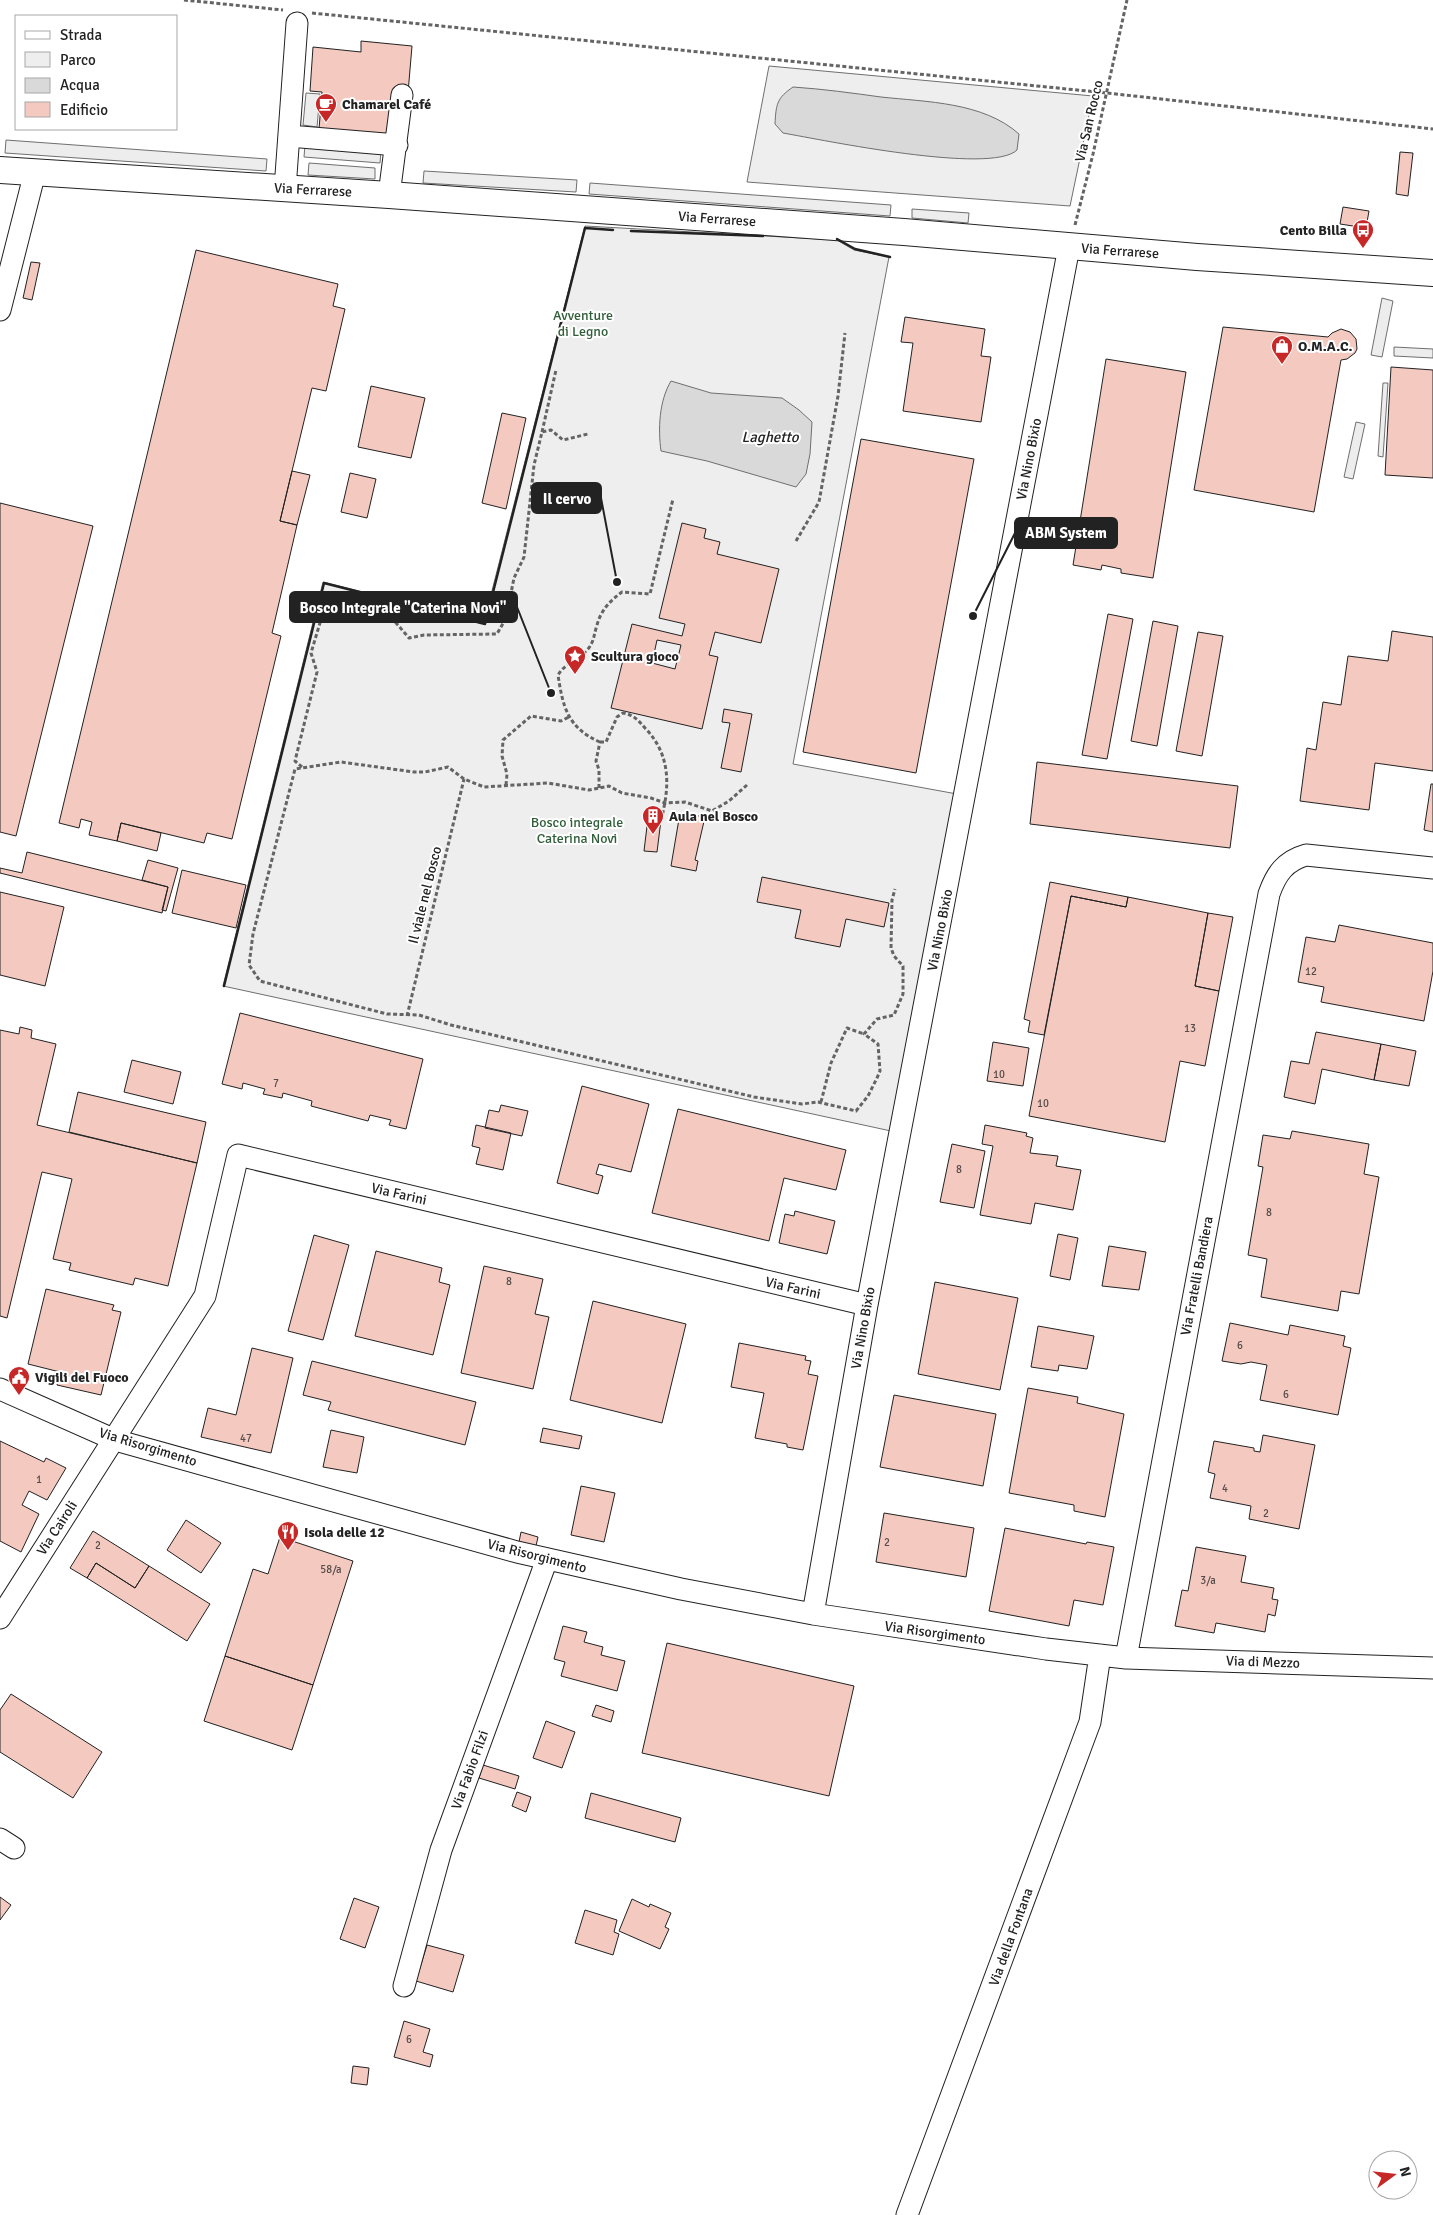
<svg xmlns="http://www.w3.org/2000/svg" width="1433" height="2215" viewBox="0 0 1433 2215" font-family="Signika,sans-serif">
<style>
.green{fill:#eee;stroke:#6f6f6f}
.parking{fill:#ededed;stroke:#6f6f6f}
.water{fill:#d9d9d9;stroke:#6f6f6f}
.building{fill:#f3c9c0;stroke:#222;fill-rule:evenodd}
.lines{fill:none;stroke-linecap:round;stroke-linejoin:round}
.minor-casing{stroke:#222;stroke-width:23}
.major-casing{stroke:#222;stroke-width:28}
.path{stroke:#646464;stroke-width:3;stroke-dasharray:4 2.5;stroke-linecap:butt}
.minor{stroke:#fff;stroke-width:21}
.major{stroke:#fff;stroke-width:26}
.wall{stroke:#222;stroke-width:2.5}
.labels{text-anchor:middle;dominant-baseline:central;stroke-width:4;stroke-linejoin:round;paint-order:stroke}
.number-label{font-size:11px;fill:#564c4a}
.poi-label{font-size:14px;font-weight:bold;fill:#222;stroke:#fff;text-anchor:start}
.street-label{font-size:14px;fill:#222;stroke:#fff}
.park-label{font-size:14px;fill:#2f5e38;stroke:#fff}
.water-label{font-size:15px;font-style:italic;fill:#222;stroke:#fff}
.leader{fill:none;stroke:#222;stroke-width:2}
.callout-dot{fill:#222;stroke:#fff;stroke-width:2}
.callout{fill:#222;stroke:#222;stroke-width:2}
.callout-label{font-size:15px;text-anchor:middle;font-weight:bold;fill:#fff}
</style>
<rect width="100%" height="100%" fill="#fff"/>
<!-- green -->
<path class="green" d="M769,66L1093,96L1070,206L747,182Z
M585,226L837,240L854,250L889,257L793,764L957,794L891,1131L223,986L323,582L484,622Z"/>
<!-- parking -->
<path class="parking" d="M306,93L320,94L317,127L303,125Z
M6,140L267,159L266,171L5,153Z
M305,145L381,151L380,163L304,157Z
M309,163L375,168V179L308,175Z
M424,171L577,180L576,192L423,183Z
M590,183L891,205L890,216L589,194Z
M912,209L969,213L968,223L912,218Z
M1382,298L1393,301L1382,357L1371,355Z
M1394,347L1433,349V358L1394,356Z
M1383,383H1388L1383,457L1378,456Z
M1356,422L1365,424L1353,479L1344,477Z"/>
<!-- water -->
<path class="water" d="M793,87C823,89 852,93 881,97C927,102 983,102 1019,134L1017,150C991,175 823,140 783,133L775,124C776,104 777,98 793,87Z
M671,381L711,393L782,398L799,410L812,422L810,454L806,474L796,487L707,461L661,451C658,429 659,401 671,381Z"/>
<!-- building -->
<path class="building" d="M361,41L412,46L408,93L394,136L319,129L322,92L310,91L313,47L361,52Z
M1400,152L1413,153L1408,196L1396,194Z
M1343,207L1369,211L1366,228L1340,224Z
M196,250L338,284L333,306L345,309L326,391L312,388L280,521L297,525L272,633L281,636L232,839L207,833L204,843L121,823L117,841L89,835L92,822L81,819L79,828L59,823Z
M31,262L40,263L32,300L23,298Z
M905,317L985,329L981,356L991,357L981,422L903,411L913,343L901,342Z
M1223,327L1328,337L1332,333L1341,329L1350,332L1356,339L1357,349L1355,353L1347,359L1341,360L1314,512L1194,490Z
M1106,359L1186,372L1153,578L1121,573V569L1102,565L1101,570L1073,565Z
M1391,367L1433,370V478L1385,475Z
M371,386L425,398L411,458L358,447Z
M502,413L526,418L506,509L482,503Z
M861,439L974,459L916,773L803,752Z
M292,471L310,475L297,525L280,521Z
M350,473L376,479L367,518L341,512Z
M0,503L93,526L16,836L0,832Z
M682,523L706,529L704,538L720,542L717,554L779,569L761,643L715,632L709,655L718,657L702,729L611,708L632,624L682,636L685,624L659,618ZM657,640L681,645L675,669L652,663Z
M1108,614L1133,619L1107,759L1082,755Z
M1153,621L1178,626L1157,746L1131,741Z
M1392,631L1433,637V771L1375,763L1369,810L1300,801L1307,748L1316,750L1323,702L1341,705L1348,656L1388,661Z
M1198,632L1223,636L1202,756L1176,751Z
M724,709L752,714L741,772L721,768L730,723L722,722Z
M1037,762L1238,786L1230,848L1030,824Z
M1431,784H1433V832L1424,830Z
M680,813L705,817L695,860L698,861L696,871L671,866Z
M648,818L661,820L657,852L644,851Z
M121,823L161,833L157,851L117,841Z
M27,852L168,887L162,913L0,873V868L22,873Z
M148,860L178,868L166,911L162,910L168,887L142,880Z
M182,870L246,885L236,928L172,913Z
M762,877L889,903L884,927L846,919L840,947L795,938L801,910L757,902Z
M1050,882L1128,897L1126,907L1071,896L1044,1035L1028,1032L1030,1021L1024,1019Z
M0,892L64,907L45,986L0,975Z
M1071,896L1126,907L1128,897L1208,913L1195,986L1219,991L1205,1066L1180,1061L1165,1142L1029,1116Z
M1208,913L1233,917L1219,991L1195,986Z
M1339,925L1433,943V971L1424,1021L1321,1002L1324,987L1298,982L1306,937L1335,942Z
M240,1013L423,1059L406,1129L389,1125L391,1120L370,1115L368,1121L311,1106L312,1101L283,1093L282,1098L263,1094L265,1089L243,1083L242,1089L222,1084Z
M20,1027L32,1030L31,1038L56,1044L37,1125L197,1163L168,1286L135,1278L133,1285L69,1270L71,1263L53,1259L72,1179L42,1172L7,1318L0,1316V1030L19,1034Z
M1316,1032L1381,1044L1374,1080L1322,1069L1315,1104L1284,1097L1291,1061L1309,1064Z
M993,1042L1029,1048L1023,1086L987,1081Z
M1381,1044L1416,1051L1409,1086L1374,1080Z
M132,1060L181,1072L173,1104L124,1092Z
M582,1086L649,1104L631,1172L599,1164L596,1174L603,1176L598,1194L557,1183Z
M78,1092L206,1122L197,1163L69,1132Z
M501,1105L528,1111L522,1136L485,1128L489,1110L499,1112Z
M678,1109L846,1150L836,1190L784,1178L769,1241L652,1213Z
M476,1125L511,1133L503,1170L476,1164L480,1148L472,1146Z
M985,1125L1027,1133L1026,1136L1033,1138L1030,1153L1058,1156L1056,1166L1081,1170L1073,1210L1035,1203L1031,1224L980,1215L993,1146L982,1144Z
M1292,1131L1369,1144L1364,1174L1379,1177L1359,1294L1341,1291L1338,1311L1261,1297L1267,1259L1248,1255L1263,1167L1258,1166L1263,1135L1290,1139Z
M952,1144L985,1151L974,1208L940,1202Z
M795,1211L835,1221L827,1254L779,1243L785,1214L794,1216Z
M1058,1234L1078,1238L1070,1280L1050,1276Z
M314,1235L349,1245L323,1340L288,1331Z
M1109,1246L1146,1252L1139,1290L1102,1286Z
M376,1251L442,1268L439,1282L450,1285L433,1355L355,1336Z
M484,1266L543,1279L535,1314L549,1317L533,1389L461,1373Z
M935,1282L1018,1298L1000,1390L918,1374Z
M46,1289L114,1305L112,1310L121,1312L101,1395L57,1385L60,1372L28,1364Z
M593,1301L686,1324L662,1423L570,1400Z
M1230,1323L1288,1335L1290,1325L1345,1336L1343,1346L1351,1348L1338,1415L1260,1400L1267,1365L1251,1362L1241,1364L1222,1361Z
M1038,1326L1094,1336L1087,1369L1059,1365L1058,1371L1031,1367Z
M739,1343L806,1356L805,1360L811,1361L808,1374L818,1376L803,1450L787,1447V1444L755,1438L764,1393L731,1387Z
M252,1348L293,1358L271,1453L201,1437L208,1408L236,1415Z
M312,1361L476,1402L465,1445L328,1410L331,1402L303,1395Z
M1028,1388L1078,1397L1077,1403L1124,1414L1105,1517L1074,1511V1505L1009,1493Z
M894,1395L996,1414L983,1486L880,1467Z
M543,1428L582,1436L579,1449L540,1442Z
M331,1430L364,1437L357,1473L323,1467Z
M1263,1435L1315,1445L1299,1529L1249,1519L1251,1506L1210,1498L1215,1474L1208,1472L1214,1441L1254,1448V1451L1260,1452Z
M0,1441L44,1462L46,1458L66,1468L47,1500L29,1491L22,1505L39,1514L21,1552L0,1541Z
M581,1486L615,1493L604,1542L571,1535Z
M884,1513L974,1528L966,1577L876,1562Z
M186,1520L221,1543L201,1573L167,1550Z
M1005,1528L1086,1544L1087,1542L1114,1547L1103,1605L1074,1600L1069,1626L989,1611Z
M93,1531L149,1566L135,1588L96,1563L87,1578L70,1568Z
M521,1532L538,1537L536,1546L519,1542Z
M280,1537L353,1561L313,1685L225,1656L253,1569L268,1574Z
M1196,1547L1246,1556L1241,1582L1274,1588L1272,1599L1278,1600L1275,1616L1268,1614L1265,1632L1216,1623L1214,1633L1175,1626L1182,1590L1188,1591Z
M96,1563L135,1588L149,1566L210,1604L187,1641L87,1578Z
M563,1626L587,1632L584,1642L603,1647L601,1655L625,1661L617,1691L561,1676L565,1662L554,1659Z
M667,1643L854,1686L829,1796L642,1753Z
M225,1656L313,1685L292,1750L204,1721Z
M11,1694L102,1752L73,1798L0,1752V1710Z
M596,1705L614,1711L611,1722L592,1716Z
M546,1721L575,1732L562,1768L533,1758Z
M483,1765L519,1776L515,1789L479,1778Z
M517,1792L531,1797L526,1812L512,1806Z
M591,1793L681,1818L675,1842L585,1818Z
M0,1897L11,1905L0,1920Z
M354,1898L379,1907L365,1948L340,1939Z
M632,1899L649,1907L650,1904L671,1913L665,1927L669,1929L660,1949L619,1931Z
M585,1910L617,1920L614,1932L619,1934L613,1955L575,1943Z
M427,1945L464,1955L453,1992L416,1981Z
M404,2021L430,2029L423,2052L433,2055L430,2067L394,2057Z
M353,2066L369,2068L367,2085L351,2083Z"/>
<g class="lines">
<!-- minor casing -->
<g class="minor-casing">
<path id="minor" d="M289,136L397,145
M285,189L297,23
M389,195L402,95
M0,310L35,172
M0,1389L115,1440L517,1552L681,1589L813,1614L1046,1649L1126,1658L1433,1668
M813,1614L867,1305L1069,247
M0,1618L205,1296L238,1155L867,1305
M1126,1658L1269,894C1276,874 1285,861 1306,855L1433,868
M0,1839L14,1848
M404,1986L441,1850L547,1559
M907,2215L1090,1722L1100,1655"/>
</g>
<!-- major casing -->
<g class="major-casing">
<path id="major" d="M0,170L389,195L904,232L1197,257L1433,273"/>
</g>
<!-- path -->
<path class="path" d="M184,0L283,10
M312,13L1107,93L1433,129
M1075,225L1093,154L1127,0
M542,432L556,370
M796,541L819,502L838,396L845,333
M600,742C568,728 563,708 558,675C567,661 577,662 587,650C594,643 594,634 597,625C601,610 610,601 622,592L650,594L673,499
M600,742H606L617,717L623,713C634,715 638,720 645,728C671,755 670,786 661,820
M302,767L295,761L317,672L311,653L328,596L391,617L409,638L424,635L497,634L506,618L514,578L524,557L534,465L542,432L551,430L563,440L588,434
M506,785L507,774L502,756L503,740L531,716L561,721L569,717
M747,785L729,801L712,811L685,802L665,803L651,798L622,793L609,786L589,790L548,783L484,787L464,779L448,767L425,772H414L341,762L295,769L253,934L249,965L260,981L387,1014L419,1015L451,1025L754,1097L802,1104L818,1102L856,1111L868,1096L877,1078L880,1071L878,1044L864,1034L877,1019L894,1015L903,994V966L894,956L891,948L892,900L895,889
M599,788V770L596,761L600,742
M407,1016L464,779
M821,1102L831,1063L847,1028L864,1034"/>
<!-- minor -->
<use href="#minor" class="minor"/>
<!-- major -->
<use href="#major" class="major"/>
<!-- wall -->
<path class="wall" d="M631,231L763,236
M837,239L855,249L890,257
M224,986L324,583L485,624L585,228L613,230"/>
</g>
<!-- icons -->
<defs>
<g id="cafe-pin" transform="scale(1.125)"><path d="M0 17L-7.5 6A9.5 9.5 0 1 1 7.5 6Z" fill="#c62828" stroke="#fff"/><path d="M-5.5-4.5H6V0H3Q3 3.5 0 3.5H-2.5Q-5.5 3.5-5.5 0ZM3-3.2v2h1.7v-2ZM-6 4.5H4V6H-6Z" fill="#fff"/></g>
<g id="bus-pin" transform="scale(1.125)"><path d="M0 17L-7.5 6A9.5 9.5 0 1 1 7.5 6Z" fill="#c62828" stroke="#fff"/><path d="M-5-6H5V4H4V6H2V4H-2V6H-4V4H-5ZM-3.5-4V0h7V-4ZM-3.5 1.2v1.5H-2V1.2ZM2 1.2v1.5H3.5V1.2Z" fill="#fff"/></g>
<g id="shop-pin" transform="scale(1.125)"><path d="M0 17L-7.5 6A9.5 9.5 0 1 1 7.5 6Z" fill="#c62828" stroke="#fff"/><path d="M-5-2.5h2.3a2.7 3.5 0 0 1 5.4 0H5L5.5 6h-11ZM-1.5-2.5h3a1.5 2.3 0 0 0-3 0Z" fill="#fff"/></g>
<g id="sight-pin" transform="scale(1.125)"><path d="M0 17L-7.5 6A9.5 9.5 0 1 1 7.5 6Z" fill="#c62828" stroke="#fff"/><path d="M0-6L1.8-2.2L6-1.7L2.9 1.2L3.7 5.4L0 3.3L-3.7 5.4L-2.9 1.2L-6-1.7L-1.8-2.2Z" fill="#fff"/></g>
<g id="building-pin" transform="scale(1.125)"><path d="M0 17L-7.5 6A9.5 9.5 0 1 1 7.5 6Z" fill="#c62828" stroke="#fff"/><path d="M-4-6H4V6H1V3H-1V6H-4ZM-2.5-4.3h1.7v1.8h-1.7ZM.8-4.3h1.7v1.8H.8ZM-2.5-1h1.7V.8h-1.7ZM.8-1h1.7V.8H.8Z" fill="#fff"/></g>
<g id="civic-pin" transform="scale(1.125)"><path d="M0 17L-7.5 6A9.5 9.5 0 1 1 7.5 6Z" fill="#c62828" stroke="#fff"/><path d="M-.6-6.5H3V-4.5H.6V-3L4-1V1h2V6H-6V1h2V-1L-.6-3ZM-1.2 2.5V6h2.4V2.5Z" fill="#fff"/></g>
<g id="restaurant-pin" transform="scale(1.125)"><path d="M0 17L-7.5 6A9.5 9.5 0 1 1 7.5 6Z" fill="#c62828" stroke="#fff"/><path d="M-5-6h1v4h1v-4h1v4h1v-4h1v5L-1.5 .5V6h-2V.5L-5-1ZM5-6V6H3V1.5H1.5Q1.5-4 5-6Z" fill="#fff"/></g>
</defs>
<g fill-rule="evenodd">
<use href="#cafe-pin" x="326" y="104"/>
<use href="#bus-pin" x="1363" y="230"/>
<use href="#shop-pin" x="1282" y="346"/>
<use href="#sight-pin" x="575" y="656"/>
<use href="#building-pin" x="653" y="816"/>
<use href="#civic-pin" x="19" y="1377"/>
<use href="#restaurant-pin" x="288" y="1532"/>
</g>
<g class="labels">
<!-- number labels -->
<g class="number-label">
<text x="1311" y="971">12</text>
<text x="1190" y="1028">13</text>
<text x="999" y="1074">10</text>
<text x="276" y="1083">7</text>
<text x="1043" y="1103">10</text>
<text x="959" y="1169">8</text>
<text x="1269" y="1212">8</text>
<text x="509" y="1281">8</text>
<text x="1240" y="1345">6</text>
<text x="1286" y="1394">6</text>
<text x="246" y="1438">47</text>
<text x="39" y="1479">1</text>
<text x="1225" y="1488">4</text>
<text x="1266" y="1513">2</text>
<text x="887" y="1542">2</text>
<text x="98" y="1545">2</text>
<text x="331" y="1569">58/a</text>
<text x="1208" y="1580">3/a</text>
<text x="409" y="2039">6</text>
</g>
<!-- poi labels -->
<g class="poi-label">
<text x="342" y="104">Chamarel Café</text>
<text x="1347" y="230" text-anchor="end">Cento Billa</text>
<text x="1298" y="346">O.M.A.C.</text>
<text x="591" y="656">Scultura gioco</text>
<text x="669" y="816">Aula nel Bosco</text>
<text x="35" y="1377">Vigili del Fuoco</text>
<text x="304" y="1532">Isola delle 12</text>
</g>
<!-- street labels -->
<g class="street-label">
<text transform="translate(1089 121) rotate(-77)">Via San Rocco</text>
<text transform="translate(313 190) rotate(3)">Via Ferrarese</text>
<text transform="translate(717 219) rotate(4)">Via Ferrarese</text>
<text transform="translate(1120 251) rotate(4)">Via Ferrarese</text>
<text transform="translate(1029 459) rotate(-79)">Via Nino Bixio</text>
<text transform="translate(425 895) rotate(-76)">Il viale nel Bosco</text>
<text transform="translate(940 930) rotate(-79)">Via Nino Bixio</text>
<text transform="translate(399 1194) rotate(13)">Via Farini</text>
<text transform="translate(1197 1276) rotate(-79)">Via Fratelli Bandiera</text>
<text transform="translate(793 1288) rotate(13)">Via Farini</text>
<text transform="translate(863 1328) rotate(-80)">Via Nino Bixio</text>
<text transform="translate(148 1447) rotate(17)">Via Risorgimento</text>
<text transform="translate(57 1528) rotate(-57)">Via Cairoli</text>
<text transform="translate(537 1556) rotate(14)">Via Risorgimento</text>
<text transform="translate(935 1633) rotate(8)">Via Risorgimento</text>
<text transform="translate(1263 1662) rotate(2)">Via di Mezzo</text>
<text transform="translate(470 1770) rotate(-70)">Via Fabio Filzi</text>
<text transform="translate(1011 1937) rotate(-70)">Via della Fontana</text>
</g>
<!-- park labels -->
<g class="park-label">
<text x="583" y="315">Avventure<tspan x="583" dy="16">di Legno</tspan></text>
<text x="577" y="822">Bosco integrale<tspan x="577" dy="16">Caterina Novi</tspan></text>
</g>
<!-- water labels -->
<g class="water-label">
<text x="770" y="437">Laghetto</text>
</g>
</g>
<!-- callouts -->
<path class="leader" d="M617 582L601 498M973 616L1015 533M551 693L517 607"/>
<g class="callout-dot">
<circle cx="617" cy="582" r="5"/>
<circle cx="973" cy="616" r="5"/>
<circle cx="551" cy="693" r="5"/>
</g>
<g class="callout">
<rect x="532" y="483" width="69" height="30" rx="5"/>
<rect x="1015" y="518" width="102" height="30" rx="5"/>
<rect x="290" y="592" width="227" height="30" rx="5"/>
</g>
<g class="callout-label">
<text x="567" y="504">Il cervo</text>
<text x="1066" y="538">ABM System</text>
<text x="403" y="613">Bosco Integrale "Caterina Novi"</text>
</g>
<!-- legend -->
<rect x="15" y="15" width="162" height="115" fill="#ffffff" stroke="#a7a7a7"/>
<rect x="25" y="31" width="25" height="8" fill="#ffffff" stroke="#a7a7a7"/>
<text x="60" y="40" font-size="15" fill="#222222">Strada</text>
<rect x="25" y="52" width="25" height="15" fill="#eeeeee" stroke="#a7a7a7"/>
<text x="60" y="65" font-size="15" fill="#222222">Parco</text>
<rect x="25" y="78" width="25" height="15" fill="#d9d9d9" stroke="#a7a7a7"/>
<text x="60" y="90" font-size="15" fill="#222222">Acqua</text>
<rect x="25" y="102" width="25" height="15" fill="#f3c9c0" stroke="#a7a7a7"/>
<text x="60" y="115" font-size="15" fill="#222222">Edificio</text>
<!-- north arrow -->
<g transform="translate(1393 2175) rotate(75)"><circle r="24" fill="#ffffff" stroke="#a7a7a7"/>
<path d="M0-4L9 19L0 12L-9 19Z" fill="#c62828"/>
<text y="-8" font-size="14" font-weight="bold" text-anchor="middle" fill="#222222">N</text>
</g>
</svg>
